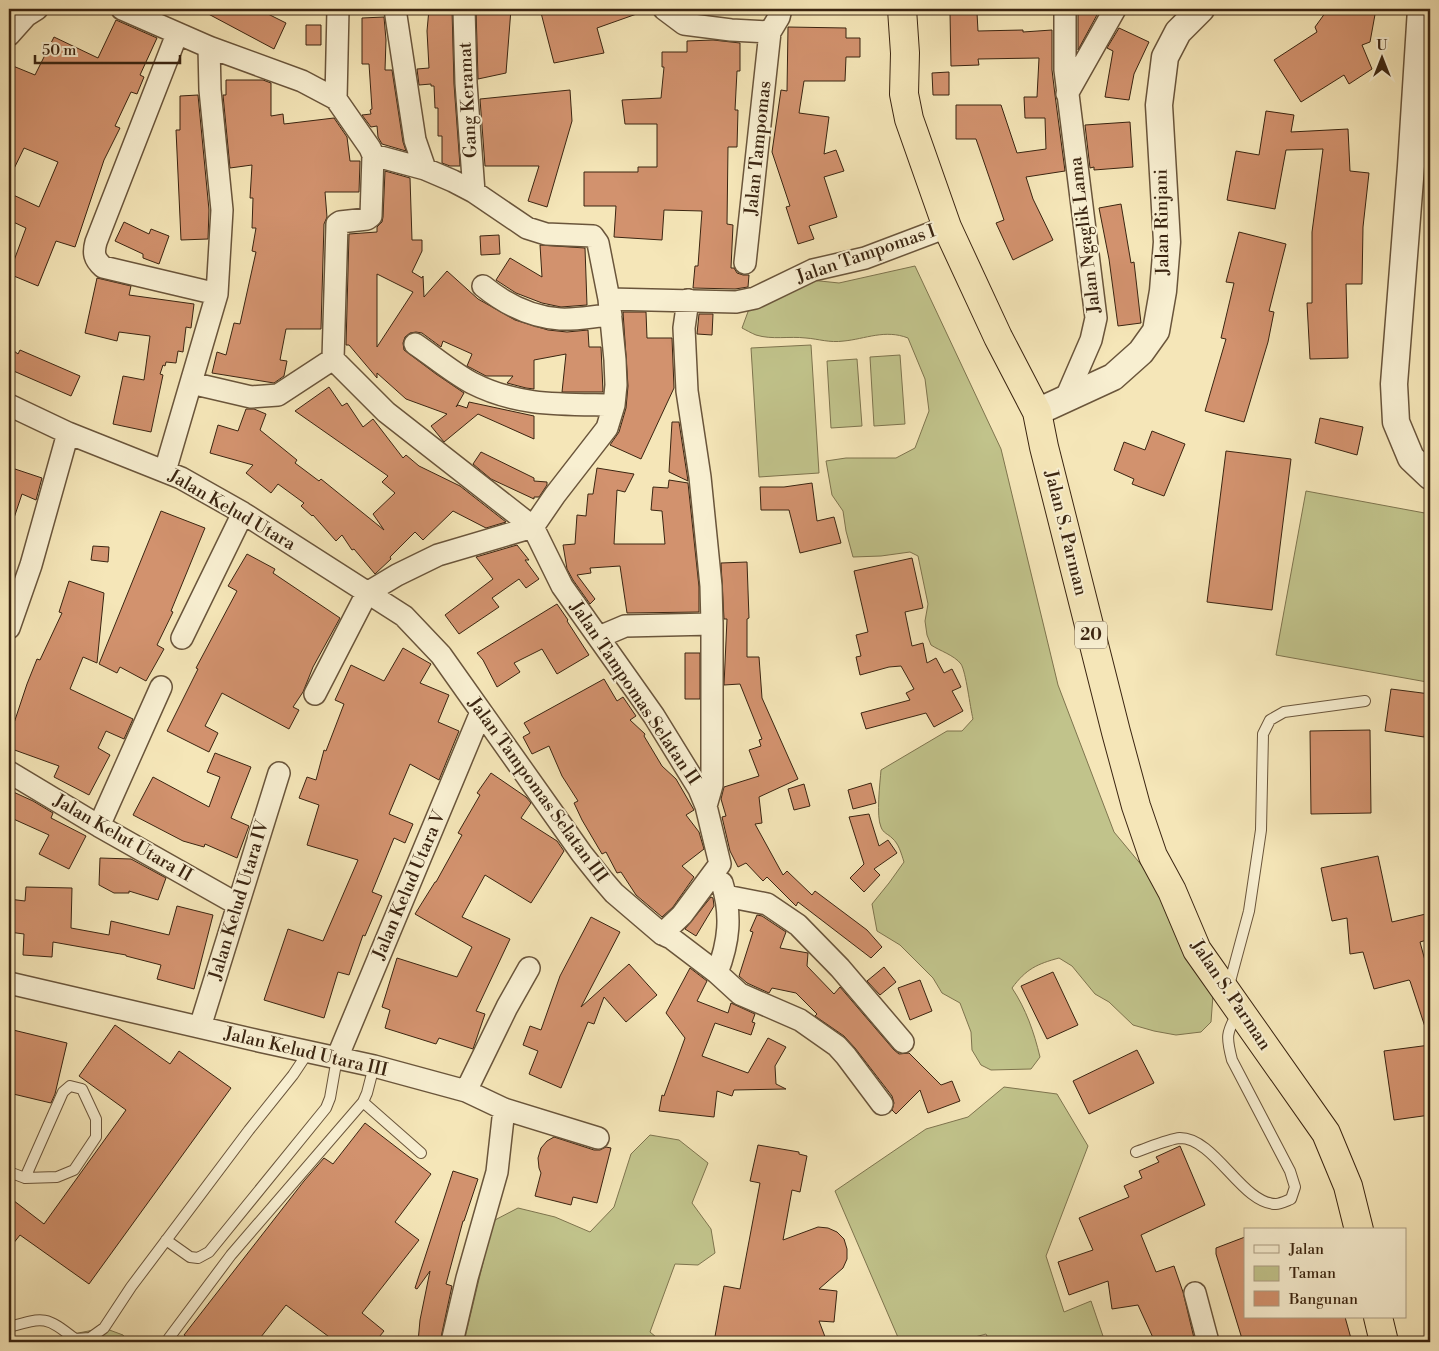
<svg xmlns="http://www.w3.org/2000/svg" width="1439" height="1351" viewBox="0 0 1439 1351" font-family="'Libre Bodoni',serif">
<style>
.green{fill:#c1c38b;stroke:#7e744e}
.building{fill:#d2926e;stroke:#3b2511;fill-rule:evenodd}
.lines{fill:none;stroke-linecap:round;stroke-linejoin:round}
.service-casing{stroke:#6a553b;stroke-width:12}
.minor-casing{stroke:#6a553b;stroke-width:24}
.tertiary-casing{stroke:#6a553b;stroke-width:29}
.trunk-casing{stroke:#3b2511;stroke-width:30}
.service{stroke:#f8efd1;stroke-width:10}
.minor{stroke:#f8efd1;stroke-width:21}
.tertiary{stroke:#f8efd1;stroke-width:26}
.trunk{stroke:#f5e6b8;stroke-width:28}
.labels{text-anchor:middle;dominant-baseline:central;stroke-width:4;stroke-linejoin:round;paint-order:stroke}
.shield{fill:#f8efd1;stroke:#74624b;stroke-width:1}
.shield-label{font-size:16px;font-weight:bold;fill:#3b2511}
.street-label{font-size:18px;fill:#3b2511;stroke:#f8efd1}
</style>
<rect width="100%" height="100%" fill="#f5e6b8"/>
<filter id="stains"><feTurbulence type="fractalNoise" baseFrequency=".004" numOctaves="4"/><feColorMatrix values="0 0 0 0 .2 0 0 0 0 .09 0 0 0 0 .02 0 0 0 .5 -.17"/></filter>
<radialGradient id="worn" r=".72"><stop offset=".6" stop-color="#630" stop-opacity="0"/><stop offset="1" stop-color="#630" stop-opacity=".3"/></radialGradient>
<!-- green -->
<path class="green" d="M915,266L1001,449L1058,685L1114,832L1158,885L1213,995L1211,1022L1201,1032L1176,1035L1154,1031L1133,1025L1109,1002L1095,994L1072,966L1059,958C1037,964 1026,969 1012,988C1026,1009 1034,1032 1040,1057L1031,1069L991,1070L981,1065L972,1050L971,1032L960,1003L942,993L933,978L900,945L877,931L872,904L889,883L904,862C901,853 899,844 892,838C888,834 883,833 881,827C876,816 880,783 881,770L947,731H962L973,719C970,707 966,672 961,664C954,655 940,651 931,645L927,635L925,621L928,604L918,556L910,552L881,556L853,557L846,531L843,511L832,495L826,461L846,458H896L915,448L929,411L925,379L908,338C885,329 865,339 844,341C829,343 819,339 806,338C789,336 772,340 756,335C751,333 746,330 742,328L749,309L801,279L839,283Z
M811,345L819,473L759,477L751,348Z
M900,355L905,424L874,426L870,357Z
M857,359L862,426L831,428L827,361Z
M1306,491L1430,514V666L1427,682L1276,655Z
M1004,1087L1057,1094L1088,1146L1046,1256L1064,1312L1091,1301L1105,1342H990L986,1334L957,1342H900L835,1191L926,1129L968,1117Z
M650,1135L679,1140L708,1163L692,1203L711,1229L715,1253L698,1265L675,1264L650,1332L662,1342H464L493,1221L518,1208L555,1217L590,1232L614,1207L631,1154Z
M104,1328L123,1335L128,1342H32Z"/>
<!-- building -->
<path class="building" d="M199,9H258L286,23L274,49Z
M429,9H452L454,84L460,166H450L442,163V136H438V108H435L434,86H431V84L419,85L417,69L429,68L427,31Z
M476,9H511L506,73L478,79Z
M540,9H645V11L597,28L604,53L554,63Z
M1078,9H1098V13L1078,50Z
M1328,9H1376L1370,42L1362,45L1372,69L1349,84L1344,75L1301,102L1274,60L1317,32L1315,27Z
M950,13H977L978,31L1023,30V32L1052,30V70L1055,95L1065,171L1026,177L1033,199L1053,240L1013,260L996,223L1004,220L976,139H956V105H1001L1017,153L1046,149L1045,118H1025L1024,97H1037L1039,58L978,59L979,65L951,66Z
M384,17L386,40L385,70H392L403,142L406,151L382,144L378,137L377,126L371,127L362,115L371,114L370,110L372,109L369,64H362V18Z
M116,20L157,38L140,75L144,77L137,94L131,92L115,126L120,128L104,160L75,247L56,241L38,286L9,274L26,228L9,220V193L39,207L58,162L24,148L9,179V77L13,66L35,75L54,37L98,58Z
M306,25H321V45H306Z
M788,27L846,28V38H860V57H846L845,81H804L799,113L829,117L824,154L836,150L844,171L824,177L837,217L809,226L814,239L798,244L786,207L790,206L772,152L781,90L787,91Z
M1119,28L1149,42L1134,74L1129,100L1105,97L1113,51L1107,48Z
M713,40L740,43V71H737L735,110H738L737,147H728L727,224L733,225L731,268H734L737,273L743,275H749L748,287L735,289L693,288L695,266H698L702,211L664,210L662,240L614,237L616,206H584V172H638V167H657V124H625L622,100L661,98L664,67H662V52H687V41Z
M949,72V95H933L932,73Z
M226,80H263L271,83V116L283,114L284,124L334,118L347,137L350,161H360L359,192H325L327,217L324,224L321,329H286L280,360L287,361L284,376L274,383L212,373L217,352L226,355L234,323L240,324L256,252L252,251L256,228H252L253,198H250L252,165L230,168L223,95H226Z
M570,90L572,121L547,207L528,201L539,166H485L480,99Z
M198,95L209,210L208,239L181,240L176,130H180V96Z
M1266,111L1294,115L1291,132L1348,129L1350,171L1369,173L1363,227L1362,284H1346L1348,358L1310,359L1307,303H1312V232L1323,149L1286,150L1275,209L1227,200L1236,151L1259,155Z
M1130,122L1133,167L1094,170V167L1090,168L1085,125Z
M385,171L410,178L412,240H422V251L412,272L422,278L423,276L424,297L447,271L478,299L515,320L548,330L567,332L588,330L589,347H601L603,392H562L566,354L534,360V389L526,388L507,383L513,376H486L471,368L467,366L472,354L443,341L441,347L422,333L416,332L410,333L405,337L403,343L404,350L436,374L464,393L456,407L458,405L467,408L469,402L534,416V439L478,414L444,442L431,426L447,414L406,399L377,373V378L349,345H346L349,234L377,232V227L382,222L383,217ZM377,274L413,292L377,347Z
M1121,204L1131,263L1134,262L1141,323L1118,326L1109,259L1099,208Z
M124,222L149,234L151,229L169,236L159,264L143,258V254L115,241Z
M1239,232L1286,244L1269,311L1274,312L1268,342L1244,422L1205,411L1226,339L1221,338L1234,283L1226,282Z
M499,235L500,254L481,255L480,236Z
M540,245L585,248L587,305L561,307L542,303L516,293L496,280L510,258L542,277Z
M97,278L131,286L129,295L194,304L191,328L186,327L183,352L178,351L176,363L166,362L165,366L163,365L160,374L163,375L151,432L113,424L123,376L144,380L150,336L119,332L117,341L85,333Z
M623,312H646L647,338H672L674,388L641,459L610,445L619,432L626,408L628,386Z
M699,314H713L712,335L697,334Z
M9,347L18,354L20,350L80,376L71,396L9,369Z
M329,387L342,406L347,403L363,427L373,419L403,458L406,455L419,466L460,486L506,522L486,528L453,511L423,540L415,532L390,557L391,559L375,574L354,549L352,550L342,535L336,541L313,515L312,516L301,506L304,503L278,484L271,493L246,473L253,465L210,453L218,425L238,431L246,409H254L266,414L260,430L297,460L295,463L319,481L321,479L384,530L373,514L395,493L382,482L388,476L295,411Z
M1320,418L1363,427L1357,455L1315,443Z
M672,422H679L688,481L669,472Z
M1152,431L1185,444L1164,496L1132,484L1134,479L1114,470L1124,442L1145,450Z
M1226,451L1291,459L1272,610L1207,602Z
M481,452L534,478V481L547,482V485L539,497H534V499L491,479L473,464Z
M9,467L42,478L36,500L22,494L12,524H9Z
M597,468L634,474L625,492L617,490L614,544H665L662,511L651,510L653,487L668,488L669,480L688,483L699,587V612L627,613L620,566L590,568L591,573L577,575L595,599L590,604L573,580L567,569L563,545L575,544L577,515L586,516L588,494H593Z
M812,483L817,521L834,517L841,543L800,553L789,510H761L760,487H784Z
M161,511L205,528L171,611L173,612L157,645L164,649L146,681L120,667L117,673L99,664Z
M517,545L529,560H525L539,579L526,588L519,579L492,598L499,607L459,634L445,615L493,579L476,557Z
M93,546L109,547L108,562L91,560Z
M247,554L275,569L273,573L340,618L313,667L303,692L293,707L299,710L289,729L222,693L205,726L218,733L209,752L167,731L198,669L196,668L237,591L228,586Z
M912,558L923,608L905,612L912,646L923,643L927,663L936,658L944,673L952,669L961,687L952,691L963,711L934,727L926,713L866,729L861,713L910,700L906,693L914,689L901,666L889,667L860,675L856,657L861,656L856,635L868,632L854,571Z
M747,562L749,618L747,619V657H759L762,698L798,779L759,797L762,823L755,824L783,875L787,871L812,895L815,891L867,930L882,947L871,958L798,902L796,906L767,877L763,881L746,863L738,867L730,851L722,817L726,816L721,799L724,787L759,776L749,750L761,746L759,740L762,739L740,684L724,685L727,619H724L721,563Z
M69,581L104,593L97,663L83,657L70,689L133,719L124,739L106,731L98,748L110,755L89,795L54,777L59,766L9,748V728L12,729L27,684L37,659L40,660L62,613L59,612Z
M557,604L568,620L567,621L589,655L557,674L542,649L514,663L520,672L497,687L483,660L477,653Z
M403,648L431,664L420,683L449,695L438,722L459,731L439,780L410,764L389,814L413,824L405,843L394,838L372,892L382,896L365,936L363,935L349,975L338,972L324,1018L264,1000L288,929L323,941L358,860L307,845L319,805L299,798L307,777L316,780L324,750L326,751L344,704L335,700L351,665L384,681Z
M685,653H700V699H685Z
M604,679L617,701L623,697L636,716L630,720L645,734L644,736L662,766L676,779L694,810L686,815L699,832L704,849L682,866L694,877L673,907L662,917L636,895L621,872L617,873L606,852L602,854L582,820L574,803L578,801L562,776L549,746L532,754L523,737L530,733L524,723Z
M1391,689L1430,694L1424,737L1385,731Z
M1370,730L1371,813L1311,814L1310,731Z
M215,753L251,767L231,818L249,826L237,858L205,844L204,847L183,841L133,815L153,777L209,807L220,777L207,772Z
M491,773L526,797L531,803L521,818L557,841L564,851L531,903L485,875L462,917L510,939L476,1011L485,1014L473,1049L439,1038L436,1044L385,1028L390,1010L382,1007L397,958L457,977L472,947L415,914L435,882H436L462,835L458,833L480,795L477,793Z
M871,783L876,803L853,809L848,790Z
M804,784L810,806L794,810L788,789Z
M9,790L33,801L53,813L51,818L86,836L69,869L39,854L49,835L9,817Z
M869,814L879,846L888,840L897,853L874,869L880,875L864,892L850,878L864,864L849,817Z
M1378,856L1392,922L1430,913V939L1420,942L1430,979V1033H1427L1410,981L1409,980L1374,989L1363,952L1350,954L1347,918L1332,921L1321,868Z
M100,858L131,859L166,878L158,900L129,891V893H114L99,885Z
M26,887L72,888L71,928L109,935L111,921L169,935L177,906L213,915L194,989L157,979L161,965L126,956V955L53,942L52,957L23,955L24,934L9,932V899L25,901Z
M711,897L713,898L714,906L696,936L685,929Z
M757,915L762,916L786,932L780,948L808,953L807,966L834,994L840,987L894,1050L899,1054L909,1053L941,1085L952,1081L960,1101L928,1113L920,1090L896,1114L892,1110L894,1103L892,1096L855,1048L844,1036L815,1016L817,1014L796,993L772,988L769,993L747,983L739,976L753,932L750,931Z
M591,917L620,932L581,1007L629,964L657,995L626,1022L604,997L594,1024L588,1022L561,1088L529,1074L538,1051L523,1045L530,1026L541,1030L560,976Z
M884,967L896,982L880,995L867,981Z
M690,968L707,981L697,1001L728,1013L731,1003L755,1014L752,1022L755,1023L751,1035L715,1023L702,1056L748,1073L768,1038L786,1047L775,1066L776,1084L786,1089L734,1090L732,1096L717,1091L714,1117L659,1111L662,1095L664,1096L685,1038L666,1013Z
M1053,972L1078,1025L1047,1039L1021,986Z
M920,980L932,1011L910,1020L898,988Z
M115,1025L170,1064L179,1051L231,1088L89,1284L20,1235L9,1249V1197L44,1224L126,1110L79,1076Z
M9,1029L67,1043L55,1094L51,1103L9,1093Z
M1430,1045V1115L1394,1120L1384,1051Z
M1137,1050L1154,1083L1089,1114L1073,1081Z
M365,1123L431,1174L395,1222L419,1240L362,1313L384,1331L375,1342H336L286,1305L257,1342H194L184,1335L304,1181L324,1158L333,1164Z
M554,1137L594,1150H600L606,1147L611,1148L597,1203L573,1197L571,1205L535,1196L541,1173L539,1168L538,1158L541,1148L547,1141Z
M758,1145L799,1152V1154L807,1156L800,1192L792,1190L783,1240L818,1227L828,1228L837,1232L844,1239L847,1249V1259L843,1268L819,1289L837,1291L834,1322L819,1321L827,1342H714L724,1286L740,1289L760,1183L750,1181Z
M1180,1146L1205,1205L1141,1235L1156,1272L1174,1266L1183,1292L1194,1338L1183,1342H1155L1138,1305L1112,1309L1108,1281L1069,1295L1058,1262L1093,1250L1079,1218L1129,1197L1124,1186L1142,1178L1139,1171L1159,1162L1156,1157Z
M453,1171L478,1179L464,1221H463L446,1284L452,1286L440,1342H418L420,1320L430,1271L417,1289L415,1288Z
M1245,1237V1317H1345L1352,1342H1243L1216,1254V1248Z"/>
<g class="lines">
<!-- service casing -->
<g class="service-casing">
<path id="service" d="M1228,989L1249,911L1261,830L1263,734L1270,720L1284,712L1365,701
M363,1102L421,1153
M1136,1152C1148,1148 1168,1139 1180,1138C1215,1138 1242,1204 1276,1204C1280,1204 1286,1201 1291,1199L1295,1187L1290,1171L1232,1060C1226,1037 1226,1033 1238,1012
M9,1172L25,1178L57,1177L74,1170L96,1137V1119L82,1089L70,1086L63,1092L25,1178
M166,1240L190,1257L198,1258L209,1252L326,1108L330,1098L337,1058
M9,1327C44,1317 46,1316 75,1339L90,1338L104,1328L131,1287L249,1130L293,1075L309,1051
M168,1342L169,1338L231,1255L363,1102L367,1093L374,1066"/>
</g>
<!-- minor casing -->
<g class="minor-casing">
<path id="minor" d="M122,9L209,47L302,81L336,99L370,148L373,155L371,216L367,219L340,222L337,224L333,359
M395,9L415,140L425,169
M464,9L466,83L474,192
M664,9L684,24L731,30L770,32L745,263
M1065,9V70L1096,318L1091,340L1065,400
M770,32L779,17L781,9
M177,34L96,242C93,253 94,259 103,267L217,294
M9,35L26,16L37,9
M1067,94L1115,9
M336,99L338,9
M483,286C505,304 532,317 560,319C577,320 594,316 611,315
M609,299L736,302L755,298L813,270L865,258L947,227
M415,344C433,356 453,373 472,383C519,407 563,404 614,405
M191,383L251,397L278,395L333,359L386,412L533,527L562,586L654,716L699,789L706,806L720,864L682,915L662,934
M9,405L68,433L181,478L243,513L404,616L441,655L582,854L602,879L614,893L662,934L671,938L717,973L740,994L800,1020L837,1046L846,1056L882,1104
M165,471L217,294L222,210L210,90L209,47
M367,593L397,575L438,555L533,527L555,495L607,428L614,405L616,385L615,360L609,299L598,243L593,236L546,234L527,228L474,192L453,181L425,169L373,155
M9,628L31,565L68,433
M599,637L625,626L712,624L711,586L700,477L687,391L684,328L688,300
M182,638L243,513
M315,694L367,593
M9,772L99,826L237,904
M706,806L712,785V624
M99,826L161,687
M726,896L767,904L798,925L840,968L903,1042
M717,973C729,942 732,915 722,883
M9,983L259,1041L374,1066L466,1091L504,1109L598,1138
M200,1027L279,773
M337,1058L481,712
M466,1091L507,1007L529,968
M1195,1293L1208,1342
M452,1342L467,1278L497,1172L504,1109"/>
</g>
<!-- tertiary casing -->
<g class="tertiary-casing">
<path id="tertiary" d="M1421,9L1411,166L1394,384L1396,422L1411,458L1430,476
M1037,412L1113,377L1141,352L1156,331L1163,291L1167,242L1159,105L1165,57L1178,32L1201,9"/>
</g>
<!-- trunk casing -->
<g class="trunk-casing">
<path id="trunk" d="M902,9L905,53L904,94L909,119L947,227L998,337L1037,412L1044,447L1116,732L1136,806L1153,856L1172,891L1197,950L1326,1133L1348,1186L1359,1230
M1378,1317L1384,1342"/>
</g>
<!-- service -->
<use href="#service" class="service"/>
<!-- minor -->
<use href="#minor" class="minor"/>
<!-- tertiary -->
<use href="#tertiary" class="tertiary"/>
<!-- trunk -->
<use href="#trunk" class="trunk"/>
</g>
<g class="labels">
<!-- shield labels -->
<rect class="shield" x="1075" y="621.5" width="32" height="27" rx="4"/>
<g class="shield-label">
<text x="1091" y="635">20</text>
</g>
<!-- street labels -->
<g class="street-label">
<text transform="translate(468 100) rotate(-93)">Gang Keramat</text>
<text transform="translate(758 148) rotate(-84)">Jalan Tampomas</text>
<text transform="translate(1162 222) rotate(-91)">Jalan Rinjani</text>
<text transform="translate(1085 235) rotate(-97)">Jalan Ngaglik Lama</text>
<text transform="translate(866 254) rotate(-19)">Jalan Tampomas I</text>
<text transform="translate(232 510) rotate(30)">Jalan Kelud Utara</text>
<text transform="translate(1066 533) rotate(76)">Jalan S. Parman</text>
<text transform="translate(635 693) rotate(56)">Jalan Tampomas Selatan II</text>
<text transform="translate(538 790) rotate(54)">Jalan Tampomas Selatan III</text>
<text transform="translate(123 838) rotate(30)">Jalan Kelut Utara II</text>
<text transform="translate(409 885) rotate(-67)">Jalan Kelud Utara V</text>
<text transform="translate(239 900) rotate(-73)">Jalan Kelud Utara IV</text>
<text transform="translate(1231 995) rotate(56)">Jalan S. Parman</text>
<text transform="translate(306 1052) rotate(13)">Jalan Kelud Utara III</text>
</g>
</g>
<!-- margin -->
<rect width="1439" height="1351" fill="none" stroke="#f5e6b8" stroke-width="30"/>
<rect x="10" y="10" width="1419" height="1331" fill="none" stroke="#3b2511" stroke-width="2.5"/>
<rect x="15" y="15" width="1409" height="1321" fill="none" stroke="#3b2511"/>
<!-- legend -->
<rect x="1244" y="1228" width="162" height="90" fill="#f8efd1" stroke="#ac9e84"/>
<rect x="1254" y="1245" width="25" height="8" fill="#f8efd1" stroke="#ac9e84"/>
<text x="1289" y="1254" font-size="15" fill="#3b2511">Jalan</text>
<rect x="1254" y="1266" width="25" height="15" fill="#c1c38b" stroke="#ac9e84"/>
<text x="1289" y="1278" font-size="15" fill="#3b2511">Taman</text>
<rect x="1254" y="1291" width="25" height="15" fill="#d2926e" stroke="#ac9e84"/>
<text x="1289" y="1304" font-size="15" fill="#3b2511">Bangunan</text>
<!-- north arrow -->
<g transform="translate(1382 58)" stroke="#f8efd1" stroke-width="4" paint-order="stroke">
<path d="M0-4L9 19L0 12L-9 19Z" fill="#3b2511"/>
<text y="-8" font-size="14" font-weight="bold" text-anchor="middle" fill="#3b2511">U</text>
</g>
<!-- scale -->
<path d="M35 55v8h145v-8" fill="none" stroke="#3b2511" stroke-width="2.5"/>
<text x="42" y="55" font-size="15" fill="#3b2511" stroke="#f8efd1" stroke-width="4" paint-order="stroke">50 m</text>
<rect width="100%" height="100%" filter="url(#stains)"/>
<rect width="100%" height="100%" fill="url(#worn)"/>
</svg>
